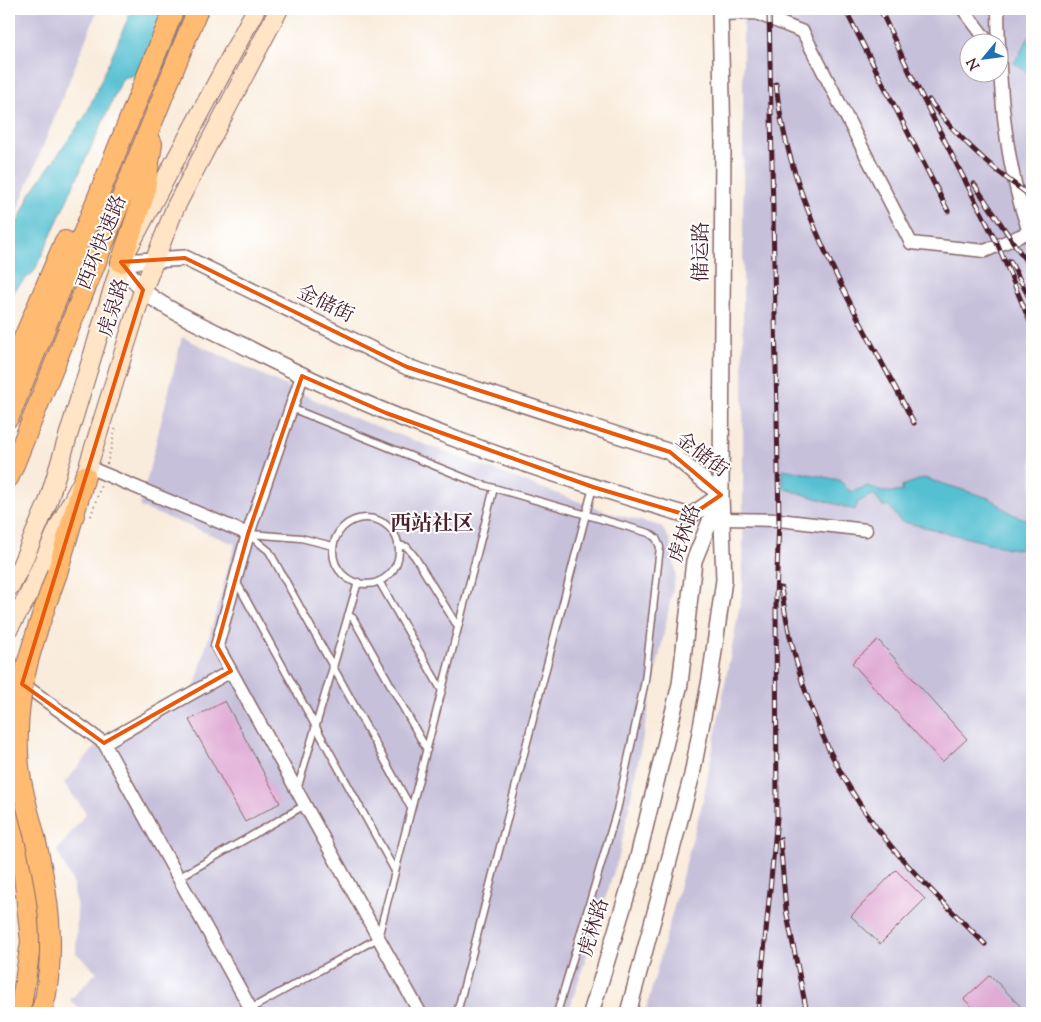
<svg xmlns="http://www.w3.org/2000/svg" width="1041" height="1022" viewBox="0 0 1041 1022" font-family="'Sorts Mill Goudy','Noto Serif SC',serif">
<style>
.industrial{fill:#c6c0da;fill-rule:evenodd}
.water{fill:#55c0d1;stroke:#50707e}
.building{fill:#e0abd5}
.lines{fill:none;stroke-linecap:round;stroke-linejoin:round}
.service-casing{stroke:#876769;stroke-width:9}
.minor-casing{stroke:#876769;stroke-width:15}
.tertiary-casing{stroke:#876769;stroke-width:18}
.secondary-casing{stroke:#876769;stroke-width:20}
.trunk-casing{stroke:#876769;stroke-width:22}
.path{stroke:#876769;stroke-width:2;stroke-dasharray:1 4;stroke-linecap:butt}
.service{stroke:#fff;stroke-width:6}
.minor{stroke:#fff;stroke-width:12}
.tertiary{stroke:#fff;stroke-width:15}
.secondary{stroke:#ffe4c6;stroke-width:18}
.trunk{stroke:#ffbb71;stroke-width:20}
.rail-casing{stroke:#4a1f2b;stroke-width:5}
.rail{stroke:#fff;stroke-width:3;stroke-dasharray:9;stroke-linecap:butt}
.trunk-bridge-casing{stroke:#876769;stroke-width:22;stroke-linecap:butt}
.trunk-bridge{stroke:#ffbb71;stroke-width:20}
.marked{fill:none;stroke:#e8590c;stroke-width:4;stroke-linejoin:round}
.labels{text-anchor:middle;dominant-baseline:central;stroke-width:4;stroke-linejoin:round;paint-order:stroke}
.street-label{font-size:20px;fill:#4a1f2b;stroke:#fff}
.neighbourhood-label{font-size:21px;font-weight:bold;fill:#4a1f2b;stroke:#fff}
</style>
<rect width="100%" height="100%" fill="#fff"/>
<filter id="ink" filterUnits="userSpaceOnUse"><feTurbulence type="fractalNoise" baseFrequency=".02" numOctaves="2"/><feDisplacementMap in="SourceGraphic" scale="10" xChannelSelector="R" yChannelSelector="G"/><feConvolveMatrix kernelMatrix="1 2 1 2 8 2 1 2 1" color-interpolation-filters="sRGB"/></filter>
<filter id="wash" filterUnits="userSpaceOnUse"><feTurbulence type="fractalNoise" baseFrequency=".0096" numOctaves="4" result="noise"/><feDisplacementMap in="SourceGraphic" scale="20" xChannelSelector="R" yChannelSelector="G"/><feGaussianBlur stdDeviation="1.12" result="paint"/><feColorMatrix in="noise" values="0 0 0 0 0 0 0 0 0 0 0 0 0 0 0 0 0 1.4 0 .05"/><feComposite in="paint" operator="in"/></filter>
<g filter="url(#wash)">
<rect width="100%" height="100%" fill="#f9ecdc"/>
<!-- industrial -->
<path class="industrial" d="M9,9H98L9,231Z
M743,9H1032V1013H645L703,800L743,588ZM968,42H998V72H968Z
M182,337L354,418L607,512L661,526L670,540L676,573L619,856L568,1013H85L70,1000L97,972L76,953L77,910L73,883L57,851L86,813L64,783L96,746L194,689L235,544L140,507Z"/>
<!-- water -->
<path class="water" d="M132,9H211L185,63L123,78L34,272L20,284L9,298V242L30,194L86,115Z
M1032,32V76L1014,63Z
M783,469L839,480L851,492L868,486L882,492H902V486L924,478L989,498L1014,515L1032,521V551L1008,548L900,521L890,507L882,506L874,494L858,502L855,510L783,488Z"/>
<g id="blocks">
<!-- building -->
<path class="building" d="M878,640L967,739L942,762L852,663Z
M225,701L280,803L245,822L189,720Z
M896,870L925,899L880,944L851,916Z
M990,975L1027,1013H978L964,999Z"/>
</g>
</g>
<g filter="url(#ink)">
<use href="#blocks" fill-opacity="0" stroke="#876769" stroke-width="1"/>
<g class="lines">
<!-- service casing -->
<g class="service-casing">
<path id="service" d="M291,408L480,484L649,533L656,538L660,547L645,681L617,810L557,1013
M333 551a33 33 0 1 1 66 0a33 33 0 1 1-66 0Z
M248,534L269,551L411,808
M250,534L301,538L333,546
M398,545L407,547L415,557L458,627
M236,581L395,871
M379,581L442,691
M348,615L353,618L427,750
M297,790L358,582
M178,878L305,805
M243,1013L378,938L494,488
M457,1013L593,487"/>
</g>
<!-- minor casing -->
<g class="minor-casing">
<path id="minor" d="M963,9L988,42
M720,14L756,13L803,32L911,243L985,251L1029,232C1004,161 999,83 998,9
M302,376L248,534L217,646L420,1013
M88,467L248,534
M722,519L779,520L866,530
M231,671L104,743L253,1013
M9,674L104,743"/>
</g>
<!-- tertiary casing -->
<g class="tertiary-casing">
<path id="tertiary" d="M185,258L407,367L670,452L721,495L690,516C537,471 386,420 244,346C217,332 162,309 142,289C134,281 128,271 121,262Z
M591,1013L636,865L680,684L694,561L718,501
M628,1013L692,775L710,679L724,580L721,495L723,143L720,9"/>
</g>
<!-- secondary casing -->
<g class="secondary-casing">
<path id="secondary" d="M9,588L20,568L48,502L121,262L256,9
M9,628L28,596L59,526L85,476L143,290L175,208L279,9"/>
</g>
<!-- trunk casing -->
<g class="trunk-casing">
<path id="trunk" d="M121,262L144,195L152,144
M9,373L65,241
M9,417L174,9
M9,477L198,9
M57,573L85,476
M9,817L24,875L31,942L20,1013"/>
</g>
<!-- path -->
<path class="path" d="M107,464L116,427
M91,516L101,485
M669,550L683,556"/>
<!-- service -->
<use href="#service" class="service"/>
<!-- minor -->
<use href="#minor" class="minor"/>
<!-- tertiary -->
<use href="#tertiary" class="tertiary"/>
<!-- secondary -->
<use href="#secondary" class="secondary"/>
<!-- trunk -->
<use href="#trunk" class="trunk"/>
<!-- rail casing -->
<g class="rail-casing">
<path id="rail" d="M845,9L948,211
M880,9L910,73L998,245L1032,327
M776,84C789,208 858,315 914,423
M929,100C958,138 993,170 1032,197
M974,184L1032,270
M1010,261L1032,303
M781,588C795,683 829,772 891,846C920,881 953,912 985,944
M780,839L786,910L807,1013
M758,1013L777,818L776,597L779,520L769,9"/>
</g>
<!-- rail -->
<use href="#rail" class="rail"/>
<!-- trunk-bridge casing -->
<g class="trunk-bridge-casing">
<path id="trunk-bridge" d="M40,1013C47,999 47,985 49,969C53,925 45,881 35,838C28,810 19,782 18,753C15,684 35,636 57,573"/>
</g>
<!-- trunk-bridge -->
<use href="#trunk-bridge" class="trunk-bridge"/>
</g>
</g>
<!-- marked area -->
<path class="marked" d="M185,258L407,367L670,452L721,495L690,516L593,487L386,413L302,376L248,534L217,646L231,671L104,743L22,684L143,290L121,262Z"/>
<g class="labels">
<!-- street labels -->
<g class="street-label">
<text transform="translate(103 243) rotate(-68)">西环快速路</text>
<text transform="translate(702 252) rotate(-90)">储运路</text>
<text transform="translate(325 305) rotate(26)">金储街</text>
<text transform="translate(115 308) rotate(-72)">虎泉路</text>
<text transform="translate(701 456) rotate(37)">金储街</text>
<text transform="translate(686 534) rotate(-71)">虎林路</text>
<text transform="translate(595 928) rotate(-73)">虎林路</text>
</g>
<!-- neighbourhood labels -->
<g class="neighbourhood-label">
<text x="432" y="525">西站社区</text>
</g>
</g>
<!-- margin -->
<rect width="1041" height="1022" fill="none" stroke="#fff" stroke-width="30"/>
<!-- north arrow -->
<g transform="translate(984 58) rotate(241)"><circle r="24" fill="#ffffff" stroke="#b7a5aa"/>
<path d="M0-4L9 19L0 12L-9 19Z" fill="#1f6fb2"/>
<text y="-8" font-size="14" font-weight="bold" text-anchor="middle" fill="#4a1f2b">N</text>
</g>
</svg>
